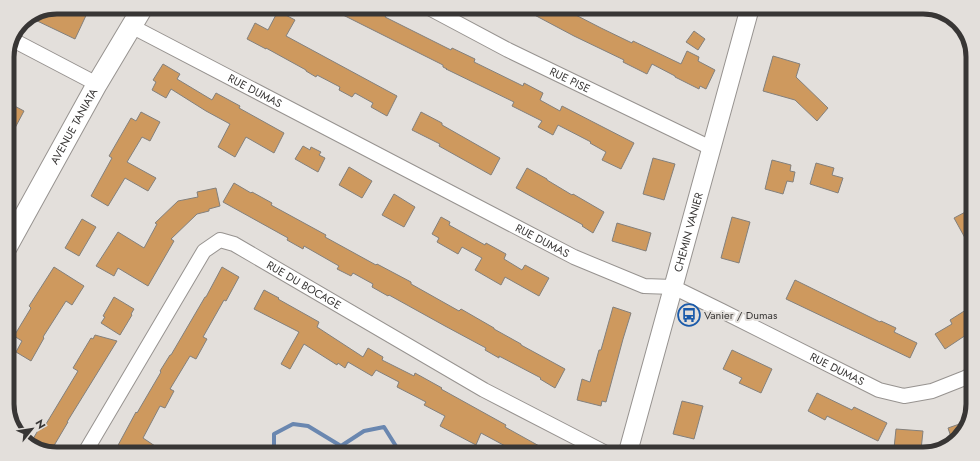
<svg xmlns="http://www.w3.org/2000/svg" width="980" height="461" viewBox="0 0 980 461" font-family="Jost,sans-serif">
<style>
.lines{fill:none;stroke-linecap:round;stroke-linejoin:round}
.stream{stroke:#6a87b0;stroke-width:4}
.building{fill:#ce995e;stroke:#83807c}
.minor-casing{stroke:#979390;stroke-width:16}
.tertiary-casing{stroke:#979390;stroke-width:20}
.secondary-casing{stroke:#979390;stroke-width:22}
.minor{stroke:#fff;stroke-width:14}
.tertiary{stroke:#fff;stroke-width:18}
.secondary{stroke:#fff;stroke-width:20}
.labels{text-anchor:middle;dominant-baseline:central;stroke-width:4;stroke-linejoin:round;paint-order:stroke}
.street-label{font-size:11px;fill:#383635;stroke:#e3dfdb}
.poi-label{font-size:11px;fill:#383635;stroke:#e3dfdb;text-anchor:start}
.rim{fill:none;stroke:#383635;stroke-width:5}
</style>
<rect width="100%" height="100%" fill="#e3dfdb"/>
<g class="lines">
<!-- stream -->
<path class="stream" d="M274,450V434L293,424L308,426L341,446L364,431L384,427L399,451"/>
</g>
<!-- building -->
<path class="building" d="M57,7H90L75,39L31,18Z
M331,9H377L387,14L385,17L451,50L452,48L475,59L474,62L523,86L524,83L543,93L540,100L560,111L562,106L634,143L621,169L602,160L606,152L590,143L591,142L558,125L553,135L538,127L542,121L512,106L514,102L446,69H447L443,67V65Z
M525,10H566L601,28L632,43L633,41L681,64L687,51L699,57L698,61L715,70L706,89L700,86L699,89L675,77V76L652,64L647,74L623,62L624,60L574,36Z
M278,11L295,20L286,36L397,96L387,116L371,107L373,103L355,93L352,97L339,90L340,87L317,75L316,77L306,71V70L266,48V49L247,39L255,23L268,30Z
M694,31L705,39L698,50L686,42Z
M773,56L800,64L796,77L828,108L817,121L795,100L763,91Z
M163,64L180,74L177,79L212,100L216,93L240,106L239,108L284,133L274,153L246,137L235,157L218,147L230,124L206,111L171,89L166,98L152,90L156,82L153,80Z
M7,102L24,111L7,143Z
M141,112L160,122L150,141L142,137L127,162L156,178L148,191L125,178L108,206L91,196L112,158L109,156L131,118L136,121Z
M421,112L442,123V125L500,158L491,175L439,146L440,144L412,130Z
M303,146L310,150L311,147L321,152L319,155L325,158L318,172L295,159Z
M653,158L675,164L664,200L643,194Z
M772,160L791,165L790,171L795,172L793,182L787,181L783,194L765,189Z
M816,163L834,168L832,175L843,178L838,193L810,184Z
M349,167L372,181L362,198L339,185Z
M527,168L547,179V180L572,195L573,194L604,212L593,233L582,226L583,225L516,188Z
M234,183L251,193L252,192L272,203L271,205L326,235L325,237L376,265L377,264L411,282V284L459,311L461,309L494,328V329L521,344V345L565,369L555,388L540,379L541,378L499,356V358L485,350L486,348L445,326L389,295L388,296L372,287L373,284L353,273L351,276L337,269L339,266L304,246L303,249L287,240L288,238L223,202Z
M216,188L220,206L209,209V211L197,214L171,239L174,241L148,286L118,268L114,276L96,266L118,232L144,248L157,224L155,223L178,201L198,197L197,192Z
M394,194L415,207L404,227L382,215Z
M971,209L970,247L954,218Z
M441,217L450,222L449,225L485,245L486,243L506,254L504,259L522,270L525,265L549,278L539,296L505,277L501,285L475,270L482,258L462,247L458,254L437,242L439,238L432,234Z
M732,217L750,222L739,263L721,258Z
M82,219L96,227L79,256L65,248Z
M617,223L651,233L646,251L612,241Z
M54,267L84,286L72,305L66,301L43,337L44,338L31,361L16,352L22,341L14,336L31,308L29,306Z
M222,267L239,277L226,301L224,300L203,337L207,339L196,359L190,356L170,389L174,391L165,408L160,406L143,438L161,450L116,449L136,412L137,413L161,372L160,371L170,355H171L205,297H206Z
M795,280L880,322L881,321L896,328L894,332L917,343L910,358L786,299Z
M264,290L279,298L278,299L319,322L317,327L363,357L368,348L383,357L382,360L414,376L415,373L442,388L441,389L506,425L505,427L550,452H507L509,448L481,433L476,445L440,426L445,416L424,405L426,402L397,387L399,382L376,370L372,376L348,362L345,368L338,363L337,365L304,344L290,369L281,364L299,332L254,309Z
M114,297L134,309L131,314L132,315L120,335L101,323L105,317L103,316Z
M613,307L631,313L623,339L606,402L602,401L601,406L577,400L582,379L590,382L599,350H601Z
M969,308V333L945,349L935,334L952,324L950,320Z
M95,335L117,341L67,422H68L52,449H35L30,444L40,427L43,429L78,371L73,368L91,338L93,339Z
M732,350L772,369L761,393L739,383L742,378L723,369Z
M817,393L852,410L854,407L887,423L878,441L827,416L825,420L808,411Z
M682,401L703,406L694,439L673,434Z
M968,421V426L953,443L948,428Z
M896,429L923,431L921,450L894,448Z"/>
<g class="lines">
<!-- minor casing -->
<g class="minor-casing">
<g id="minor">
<path id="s1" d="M431,9L508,50L711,148"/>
<path id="s2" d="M131,26L574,257L644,286L673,287L722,311L879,390L904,396L932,391L965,378L969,376"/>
<path d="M13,40L97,84"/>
<path id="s3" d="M87,449L204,251L220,240L234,244L484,390L604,452"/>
</g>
</g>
<!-- tertiary casing -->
<g class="tertiary-casing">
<g id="tertiary">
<path id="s4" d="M628,452L749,11"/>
</g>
</g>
<!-- secondary casing -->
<g class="secondary-casing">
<g id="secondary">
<path id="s5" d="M7,247L97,84L143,7"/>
</g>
</g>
<!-- minor -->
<use href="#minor" class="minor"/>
<!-- tertiary -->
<use href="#tertiary" class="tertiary"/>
<!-- secondary -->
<use href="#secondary" class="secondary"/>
</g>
<!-- icons -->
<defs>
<g id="bus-ring" transform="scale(1.15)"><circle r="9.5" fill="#e3dfdb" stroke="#1a5aaa" stroke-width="1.5"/><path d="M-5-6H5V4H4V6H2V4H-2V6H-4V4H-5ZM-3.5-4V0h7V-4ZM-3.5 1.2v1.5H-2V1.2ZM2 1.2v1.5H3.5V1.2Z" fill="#1a5aaa"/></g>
</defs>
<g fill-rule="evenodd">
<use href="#bus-ring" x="689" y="315"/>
</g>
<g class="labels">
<!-- street labels -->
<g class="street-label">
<text stroke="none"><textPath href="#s1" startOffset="156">RUE PISE</textPath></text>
<text stroke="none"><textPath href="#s2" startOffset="140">RUE DUMAS</textPath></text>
<text stroke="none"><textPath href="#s5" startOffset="138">AVENUE TANIATA</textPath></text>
<text stroke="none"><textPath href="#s4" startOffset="228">CHEMIN VANIER</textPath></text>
<text stroke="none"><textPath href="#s2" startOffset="464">RUE DUMAS</textPath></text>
<text stroke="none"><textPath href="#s3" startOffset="345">RUE DU BOCAGE</textPath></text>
<text stroke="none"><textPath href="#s2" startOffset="788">RUE DUMAS</textPath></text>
</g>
<!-- poi labels -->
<g class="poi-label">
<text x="704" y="315">Vanier / Dumas</text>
</g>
</g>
<!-- crop -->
<path d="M0 0H980V461H0ZM57 14H923A43 43 0 0 1 966 57V404A43 43 0 0 1 923 447H57A43 43 0 0 1 14 404V57A43 43 0 0 1 57 14Z" fill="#e3dfdb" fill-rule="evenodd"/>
<path class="rim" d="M57 14H923A43 43 0 0 1 966 57V404A43 43 0 0 1 923 447H57A43 43 0 0 1 14 404V57A43 43 0 0 1 57 14Z"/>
<!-- north arrow -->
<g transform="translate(32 429) rotate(60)" stroke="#e3dfdb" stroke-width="3" paint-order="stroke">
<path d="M0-3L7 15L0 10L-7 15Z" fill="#383635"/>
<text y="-6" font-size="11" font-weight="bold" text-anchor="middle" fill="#383635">N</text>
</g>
</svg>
